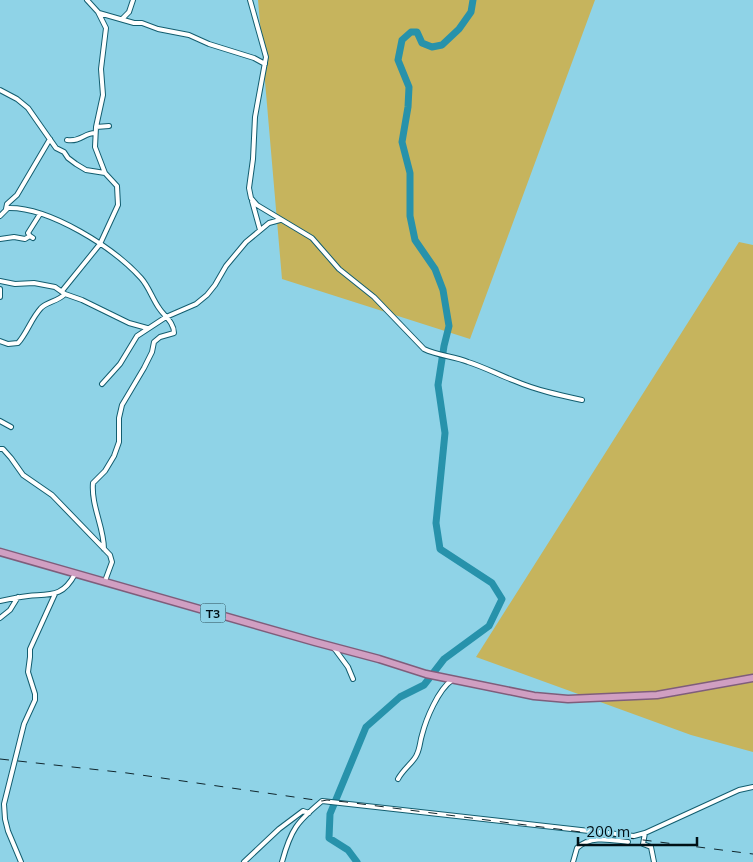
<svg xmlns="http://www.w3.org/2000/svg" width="753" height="862" viewBox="0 0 753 862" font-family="Mulish,sans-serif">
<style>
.green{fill:#c6b45d}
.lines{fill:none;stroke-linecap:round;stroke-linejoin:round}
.river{stroke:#2792ab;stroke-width:7}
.minor-casing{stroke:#125d6f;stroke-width:6}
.trunk-casing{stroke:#7f5d7b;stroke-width:9}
.minor{stroke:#fff;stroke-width:4}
.trunk{stroke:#d09fc2;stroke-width:6}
.rail{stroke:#10262d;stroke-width:1;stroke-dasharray:9 9;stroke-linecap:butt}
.labels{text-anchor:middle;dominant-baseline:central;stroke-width:4.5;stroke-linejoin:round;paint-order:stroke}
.shield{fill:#8fd3e7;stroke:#2b4a55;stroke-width:1}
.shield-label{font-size:12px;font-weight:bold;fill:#001016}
</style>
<rect width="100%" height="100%" fill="#8fd3e7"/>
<!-- green -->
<path class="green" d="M258,0H595L470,339L282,279Z
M739,242L753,245V752L691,735L476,657Z"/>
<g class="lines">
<!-- river -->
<path class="river" d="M357,862L348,850L329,838L330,814L366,727L400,697L424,685L444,659L489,626L502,599L492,583L440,549L436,523L445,433L438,385L444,346L449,326L443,290L435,269L415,240L410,216V173L402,142L408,107L409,87L398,60L402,40L411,32H417L422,43L432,47L442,45L459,29L471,12L473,0"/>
<!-- minor casing -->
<g class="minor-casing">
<path id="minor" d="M250,0L266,57L255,117L253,159L249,188L251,198L257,205L312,238L339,269L374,297L424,349C438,356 454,356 468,362C484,367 499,375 515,381C536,390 559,395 582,400
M99,13L134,23H142L158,29L189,35L209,44L254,58L265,64
M122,19L129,12L133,0
M0,90L17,99L28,108L56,148L64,152L68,158L76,164L86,170L105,173
M96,127L109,126
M67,140C81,142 84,133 95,133
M252,201L260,230
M6,209L7,204L17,195L50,139
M0,216L8,208C50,207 114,248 141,278C149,287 152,298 159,308C164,316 174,322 174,333L160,337L154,342L152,352L144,368L122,405L119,418V442L114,456L105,471L93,483C91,506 104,527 104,549
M33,238L30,236L28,233L40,214
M0,239L14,237L25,239L30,236
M0,281L15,284L34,283L55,287L65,294L82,300L129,323L147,328
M0,289V297
M62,291L100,244L118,205L117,186L105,173L95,147L96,127L103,95L101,69L106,28L98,12L87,0
M0,341L8,344L18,343C27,333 31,319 41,308C48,301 57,302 65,294
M102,384L120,364L137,336L166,317L196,304L207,295L215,285L226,266L246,242L269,223L280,220
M0,421L11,427
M0,449H3L11,458L23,475L52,495L110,555L112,562L105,581
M0,601C9,599 18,597 28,596C51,594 63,597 75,574
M0,618L10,610L18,597
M334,648L348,667L353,679
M398,779C403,769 415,761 417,754C420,748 420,741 422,735C426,719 438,690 452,680
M645,833L643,844L651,847L654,862
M21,862L8,831L5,819L4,804L24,724L35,700V694L28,672L30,657V649L55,594
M244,862L279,829L303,811L309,813
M282,862C291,829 297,822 322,801L634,836L645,833L739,790L753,787
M573,862L577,848C591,835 611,840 628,842"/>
</g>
<!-- trunk casing -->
<g class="trunk-casing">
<path id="trunk" d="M0,552L315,642L379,659L426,674L534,696L568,699L657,695L753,678"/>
</g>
<!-- minor -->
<use href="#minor" class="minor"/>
<!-- trunk -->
<use href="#trunk" class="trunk"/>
<!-- rail -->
<path class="rail" d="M0,759L127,773L322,801L327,800L346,802L753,854"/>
</g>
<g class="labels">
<!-- shield labels -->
<rect class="shield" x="200.5" y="603.5" width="25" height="19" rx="4"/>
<g class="shield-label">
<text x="213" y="613">T3</text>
</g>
</g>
<!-- scale -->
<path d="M578 837v8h119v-8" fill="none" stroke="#001016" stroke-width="2.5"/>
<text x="586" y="837" font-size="15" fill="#001016" stroke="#8fd3e7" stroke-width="4" paint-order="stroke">200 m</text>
</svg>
